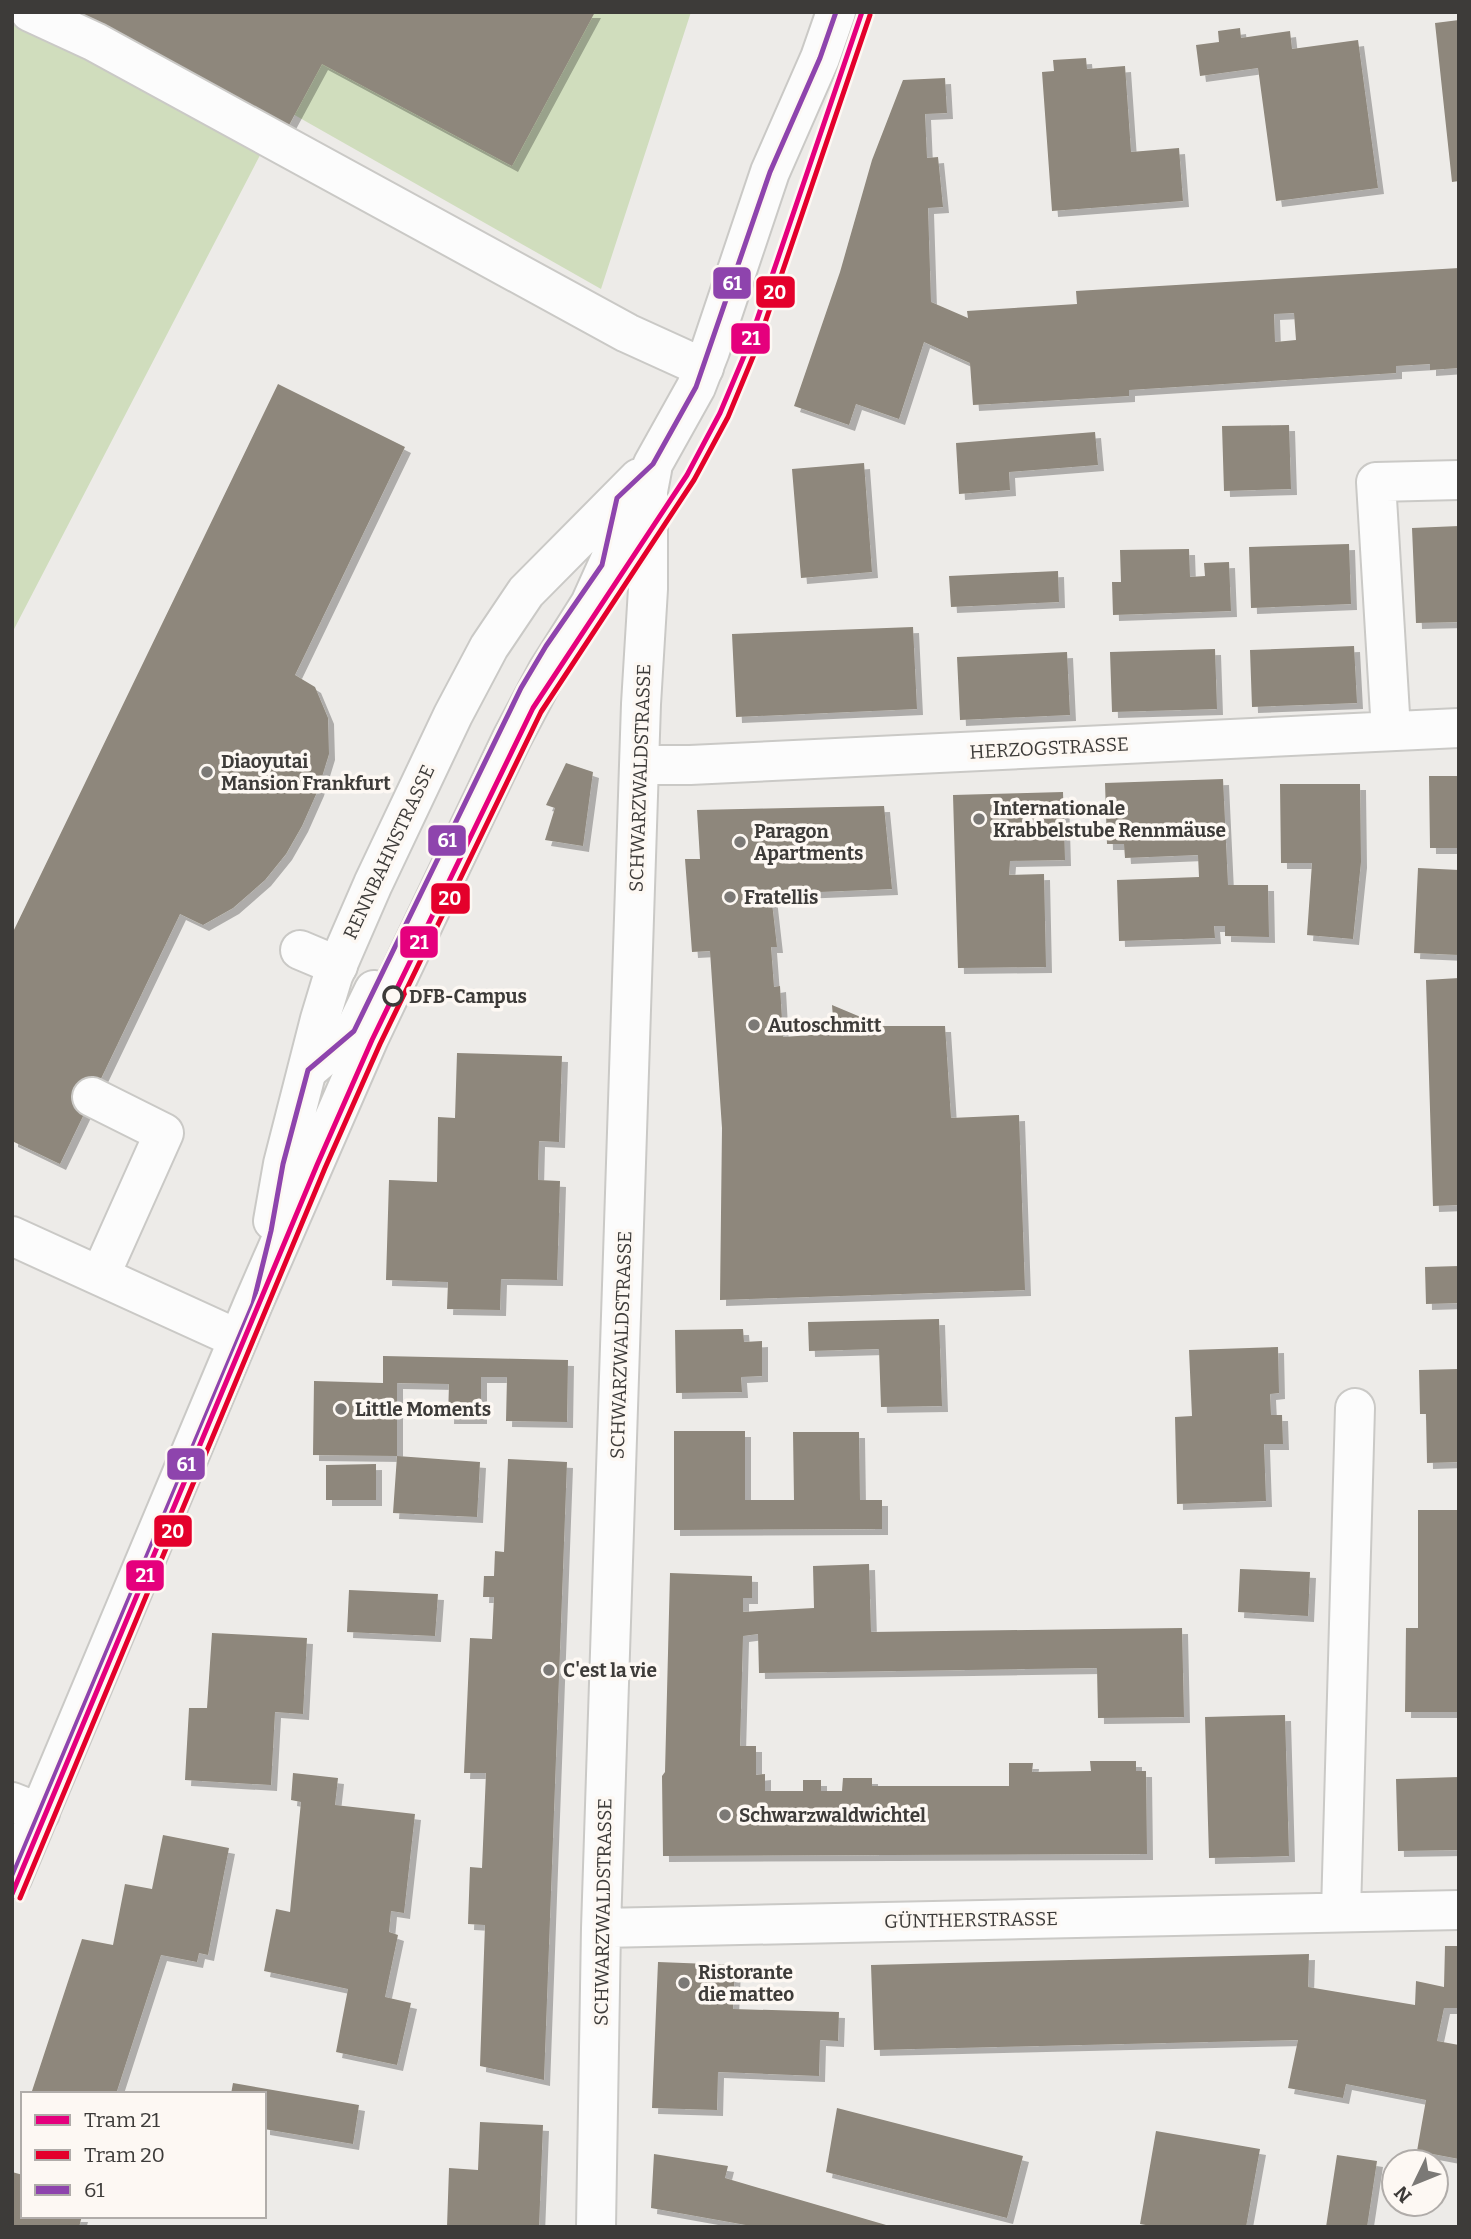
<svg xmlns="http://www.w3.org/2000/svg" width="1471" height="2239" viewBox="0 0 1471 2239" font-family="Bitter,serif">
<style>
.green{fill:#d0ddbd}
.building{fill:#8e877b;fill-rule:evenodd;filter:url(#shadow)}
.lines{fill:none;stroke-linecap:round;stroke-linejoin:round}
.minor-casing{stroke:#cac9c6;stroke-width:42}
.major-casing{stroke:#cac9c6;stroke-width:42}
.minor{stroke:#fcfcfc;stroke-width:38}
.major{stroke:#fcfcfc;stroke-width:38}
.bus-1-casing{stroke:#fdf8f3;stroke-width:10}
.bus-1{stroke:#8e44ad;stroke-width:5}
.tram-1-casing{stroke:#fdf8f3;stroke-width:10}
.tram-2-casing{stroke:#fdf8f3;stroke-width:10}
.tram-1{stroke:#e5007d;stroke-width:5}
.tram-2{stroke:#e4002b;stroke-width:5}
.poi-dot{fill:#7b7976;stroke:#fdf8f3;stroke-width:2.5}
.stop-dot{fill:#fdf8f3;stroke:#3d3b39;stroke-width:3.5}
.labels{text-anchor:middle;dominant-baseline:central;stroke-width:7;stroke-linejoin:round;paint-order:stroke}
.street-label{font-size:19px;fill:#3d3b39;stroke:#fdf8f3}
.poi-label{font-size:19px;font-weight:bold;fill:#3d3b39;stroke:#fdf8f3;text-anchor:start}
.stop-label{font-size:19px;font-weight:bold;fill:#3d3b39;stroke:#fdf8f3;text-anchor:start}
.line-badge{stroke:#fdf8f3;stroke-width:2.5}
.badge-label{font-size:19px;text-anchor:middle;font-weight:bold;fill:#fff}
</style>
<defs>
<filter id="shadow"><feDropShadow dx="6" dy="6" stdDeviation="0" flood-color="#0004"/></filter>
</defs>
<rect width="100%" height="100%" fill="#edebe8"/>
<!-- green -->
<path class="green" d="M12,12H691L601,289L284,109L12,633Z"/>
<!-- building -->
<path class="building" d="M57,12H595L512,166L322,64L288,127Z
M1459,20V181L1452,182L1435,23Z
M1240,28L1241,38L1290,31L1292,49L1358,40L1378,188L1276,201L1258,68L1200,76L1196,45L1219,42L1218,31Z
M1086,58L1087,69L1125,66L1131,152L1179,148L1183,201L1052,211L1042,72L1054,71L1053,60Z
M945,78L947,113L925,114L927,158L938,157L943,207L928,208L931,302L968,318L967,311L1077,304L1076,291L1459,268V368L1430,370V364L1396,366V373L1129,390V396L973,405L970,363L924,342L899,419L856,404L849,425L794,406L840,272L872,160L903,80ZM1294,313L1296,340L1275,342L1274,314Z
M278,384L405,447L295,675L315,687L328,718L329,754L318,790L302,826L286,854L265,880L233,908L203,925L180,914L60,1164L12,1141V934Z
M1289,425L1291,489L1224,491L1222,426Z
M1095,432L1098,465L1009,472L1010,490L959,494L956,443Z
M864,463L872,572L801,578L792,469Z
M1459,526V622L1416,623L1412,528Z
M1349,544L1351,604L1251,608L1249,547Z
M1189,549L1190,577L1205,576L1204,563L1229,562L1231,611L1113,615L1112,582H1121L1120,550Z
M1058,571L1059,602L951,607L949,576Z
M913,627L917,709L736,717L732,634Z
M1354,646L1357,703L1252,707L1250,650Z
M1215,649L1217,709L1112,712L1110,652Z
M1067,652L1070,715L960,720L957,657Z
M566,763L593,772L583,846L545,840L555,808L546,805Z
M1429,776H1459V848H1430Z
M1223,779L1228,885H1268L1269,937L1225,936V926H1214L1215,938L1119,941L1117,880L1199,877L1198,855L1125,858L1124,844H1107L1105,783Z
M1280,784H1360L1361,862L1353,939L1307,935L1312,863H1281Z
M1063,792L1065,860L1010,861L1009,875L1044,874L1046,967L958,968L953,795Z
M884,806L892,889L771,894L777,947H771L774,987L780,986L783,1037L826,1034L825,1018H833L832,1005L882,1026H945L951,1118L1019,1115L1025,1290L720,1300L722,1128L710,951L692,952L685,859H700L697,810Z
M1418,868L1459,870V955L1414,953Z
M1459,978V1205L1433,1206L1426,980Z
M457,1053L562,1056L559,1142L539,1141L538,1180L560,1181L557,1280L501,1279L500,1310L447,1309L448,1282L386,1280L389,1180L437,1182L438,1117L455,1118Z
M1459,1266V1303L1426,1304L1425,1267Z
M939,1319L942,1406L881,1407L879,1349L809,1351L808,1322Z
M743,1329L744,1342L762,1341V1376L741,1377L742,1392L676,1393L675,1330Z
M1278,1347L1279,1393L1270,1394L1271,1415H1282L1283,1444H1264L1266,1501L1177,1504L1175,1417L1192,1416L1189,1350Z
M383,1356L568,1360L567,1422L506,1421L507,1377H481V1418H448L449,1384L397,1383V1456L480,1462L477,1517L393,1513L397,1456L313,1455L314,1381L383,1383Z
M1459,1369V1462L1427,1463L1426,1414H1420L1419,1370Z
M674,1431H745V1500H794L793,1432H859L860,1500H882V1529L674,1530Z
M508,1459L567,1462L544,2080L480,2066L485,1925L468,1924L470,1867L482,1868L486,1773H464L470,1638L492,1639L494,1597H483L484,1576H494L495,1551L504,1552Z
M376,1464V1500H326V1465Z
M1418,1510H1459V1712H1405L1406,1628H1418Z
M869,1564L871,1632L1182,1628L1184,1717L1098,1718L1097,1668L759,1673L758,1634L743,1636L740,1746H756V1775L765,1774V1791H803V1780H821V1791H842L843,1778H872V1786H1009V1763H1033L1032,1772L1091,1771L1090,1761H1136V1771H1146L1147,1854L663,1856L662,1776L665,1772L670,1573L752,1576V1598H743V1612L814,1608L813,1566Z
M1240,1569L1310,1572L1308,1616L1238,1612Z
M349,1590L438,1594L435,1636L347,1632Z
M212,1633L307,1638L303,1714L275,1712L271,1785L185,1780L189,1708H207Z
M1285,1715L1289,1856L1209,1858L1205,1717Z
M293,1773L338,1778L335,1805L415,1814L404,1913L391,1911L389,1932L398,1935L385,1997L411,2003L397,2065L336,2052L348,1989L264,1971L276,1909L290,1912L301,1802L291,1800Z
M1459,1777V1850L1398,1851L1396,1779Z
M163,1835L229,1848L208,1955L199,1953L197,1962L161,1955L116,2094H31L82,1939L113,1945L125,1884L152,1889Z
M1445,1946H1459V2008H1444L1437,2041L1459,2045V2159L1417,2151L1426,2100L1346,2084L1343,2098L1288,2088L1298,2040L874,2050L871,1965L1309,1954L1308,1987L1415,2005L1416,1981L1444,1987Z
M658,1962L735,1965L733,2009L839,2012L838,2041L820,2040L819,2076L718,2072L717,2110L652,2108Z
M233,2083L359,2105L353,2144L264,2129V2094H231Z
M837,2108L1023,2156L1007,2218L826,2172Z
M480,2122L543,2125L539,2227H447L449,2168L478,2170Z
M1156,2131L1260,2149L1246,2227H1157L1140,2224Z
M654,2154L728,2166L725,2178L893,2227H757L651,2208Z
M1337,2155L1377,2161L1367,2227H1326Z
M12,2172L23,2175V2216H82L79,2227H12Z"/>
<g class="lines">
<!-- minor casing -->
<g class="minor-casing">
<path id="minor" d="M30,12L95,42L627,333L704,368
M1391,731L1376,482L1459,480
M640,765H690L1459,728
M300,950L338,966
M308,1070L354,1031L374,990
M92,1097L164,1133L100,1276
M12,1236L238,1339
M12,1802L40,1813
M1341,1912L1355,1408
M601,1928L1459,1910
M596,2227L601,1928L641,704L648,589V491L652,470"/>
</g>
<!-- major casing -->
<g class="major-casing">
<path id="major" d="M273,1221L283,1164L320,1019L333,976L373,884L453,715L489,647L526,592L639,478
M12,1878L253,1304L369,1038L512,738L547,672L590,604L653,464L696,387L710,351L770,172L820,58L836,12"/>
</g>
<!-- minor -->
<use href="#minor" class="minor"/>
<!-- major -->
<use href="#major" class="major"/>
<!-- bus-1 casing -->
<g class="bus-1-casing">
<path id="bus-1" d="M12,1877L253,1304L271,1231L283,1164L308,1070L354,1031L521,688L546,646L602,565L617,498L653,464L696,387L770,172L820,58L836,12"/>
</g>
<!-- bus-1 -->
<use href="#bus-1" class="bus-1"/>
<!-- tram-1 casing -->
<g class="tram-1-casing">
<path id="tram-1" d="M12,1894L317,1165L372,1040L533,708L687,475L720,413L747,349L862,12"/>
</g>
<!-- tram-2 casing -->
<g class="tram-2-casing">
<path id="tram-2" d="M20,1898L325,1168L380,1044L541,712L694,480L728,417L755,352L870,15"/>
</g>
<!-- tram-1 -->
<use href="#tram-1" class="tram-1"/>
<!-- tram-2 -->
<use href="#tram-2" class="tram-2"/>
</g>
<!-- markers -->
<g class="poi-dot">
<circle cx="207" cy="772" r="7"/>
<circle cx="979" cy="819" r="7"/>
<circle cx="740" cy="842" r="7"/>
<circle cx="730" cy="897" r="7"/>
<circle cx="754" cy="1025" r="7"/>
<circle cx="341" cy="1409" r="7"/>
<circle cx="549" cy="1670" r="7"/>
<circle cx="725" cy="1815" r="7"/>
<circle cx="684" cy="1983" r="7"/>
</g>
<circle class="stop-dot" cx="393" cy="996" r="9"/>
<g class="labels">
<!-- street labels -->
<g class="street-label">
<text transform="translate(1049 748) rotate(-3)">HERZOGSTRASSE</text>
<text transform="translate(640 778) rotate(-88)">SCHWARZWALDSTRASSE</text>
<text transform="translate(389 852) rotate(-65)">RENNBAHNSTRASSE</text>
<text transform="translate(621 1345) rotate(-88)">SCHWARZWALDSTRASSE</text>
<text transform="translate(603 1912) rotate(-89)">SCHWARZWALDSTRASSE</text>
<text transform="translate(971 1920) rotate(-1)">GÜNTHERSTRASSE</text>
</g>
<!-- poi labels -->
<g class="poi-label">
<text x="221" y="761">Diaoyutai<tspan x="221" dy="22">Mansion Frankfurt</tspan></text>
<text x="993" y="808">Internationale<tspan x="993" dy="22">Krabbelstube Rennmäuse</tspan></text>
<text x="754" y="831">Paragon<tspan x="754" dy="22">Apartments</tspan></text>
<text x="744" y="897">Fratellis</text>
<text x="768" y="1025">Autoschmitt</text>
<text x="355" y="1409">Little Moments</text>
<text x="563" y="1670">C'est la vie</text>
<text x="739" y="1815">Schwarzwaldwichtel</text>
<text x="698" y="1972">Ristorante<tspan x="698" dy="22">die matteo</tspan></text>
</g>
<!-- stop labels -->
<g class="stop-label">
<text x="409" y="996">DFB-Campus</text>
</g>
</g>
<g class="line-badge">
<rect x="712" y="266" width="40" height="34" rx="7" fill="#8e44ad"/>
<rect x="755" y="275" width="41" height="34" rx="7" fill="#e4002b"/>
<rect x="730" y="322" width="41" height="33" rx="7" fill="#e5007d"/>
<rect x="427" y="824" width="40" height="33" rx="7" fill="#8e44ad"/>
<rect x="430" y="882" width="41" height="33" rx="7" fill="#e4002b"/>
<rect x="399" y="925" width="40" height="34" rx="7" fill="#e5007d"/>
<rect x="166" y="1447" width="40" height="34" rx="7" fill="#8e44ad"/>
<rect x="153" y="1514" width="40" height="34" rx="7" fill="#e4002b"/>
<rect x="125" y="1559" width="40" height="33" rx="7" fill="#e5007d"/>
</g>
<g class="badge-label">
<text x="732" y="290">61</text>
<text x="775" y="299">20</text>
<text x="751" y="345">21</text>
<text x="447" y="847">61</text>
<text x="450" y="905">20</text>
<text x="419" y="949">21</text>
<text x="186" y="1471">61</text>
<text x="173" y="1538">20</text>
<text x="145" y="1582">21</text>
</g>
<!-- border -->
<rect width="1471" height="2239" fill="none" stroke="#3d3b39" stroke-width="28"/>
<!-- legend -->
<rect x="21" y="2092" width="245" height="126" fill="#fdf8f3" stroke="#b0aca9" stroke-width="2"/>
<rect x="35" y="2115" width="35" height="10" fill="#e5007d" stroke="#b0aca9" stroke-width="2"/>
<text x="84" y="2127" font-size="21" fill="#3d3b39">Tram 21</text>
<rect x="35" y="2150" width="35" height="10" fill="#e4002b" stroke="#b0aca9" stroke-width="2"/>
<text x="84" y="2162" font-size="21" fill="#3d3b39">Tram 20</text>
<rect x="35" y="2185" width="35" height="10" fill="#8e44ad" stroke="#b0aca9" stroke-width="2"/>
<text x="84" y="2197" font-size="21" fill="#3d3b39">61</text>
<!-- north arrow -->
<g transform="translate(1415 2183) rotate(227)"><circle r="33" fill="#fdf8f3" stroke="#b0aca9" stroke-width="2"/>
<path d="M0-5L12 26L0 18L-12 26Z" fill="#7b7976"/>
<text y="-10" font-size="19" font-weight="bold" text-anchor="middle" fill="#3d3b39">N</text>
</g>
</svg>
